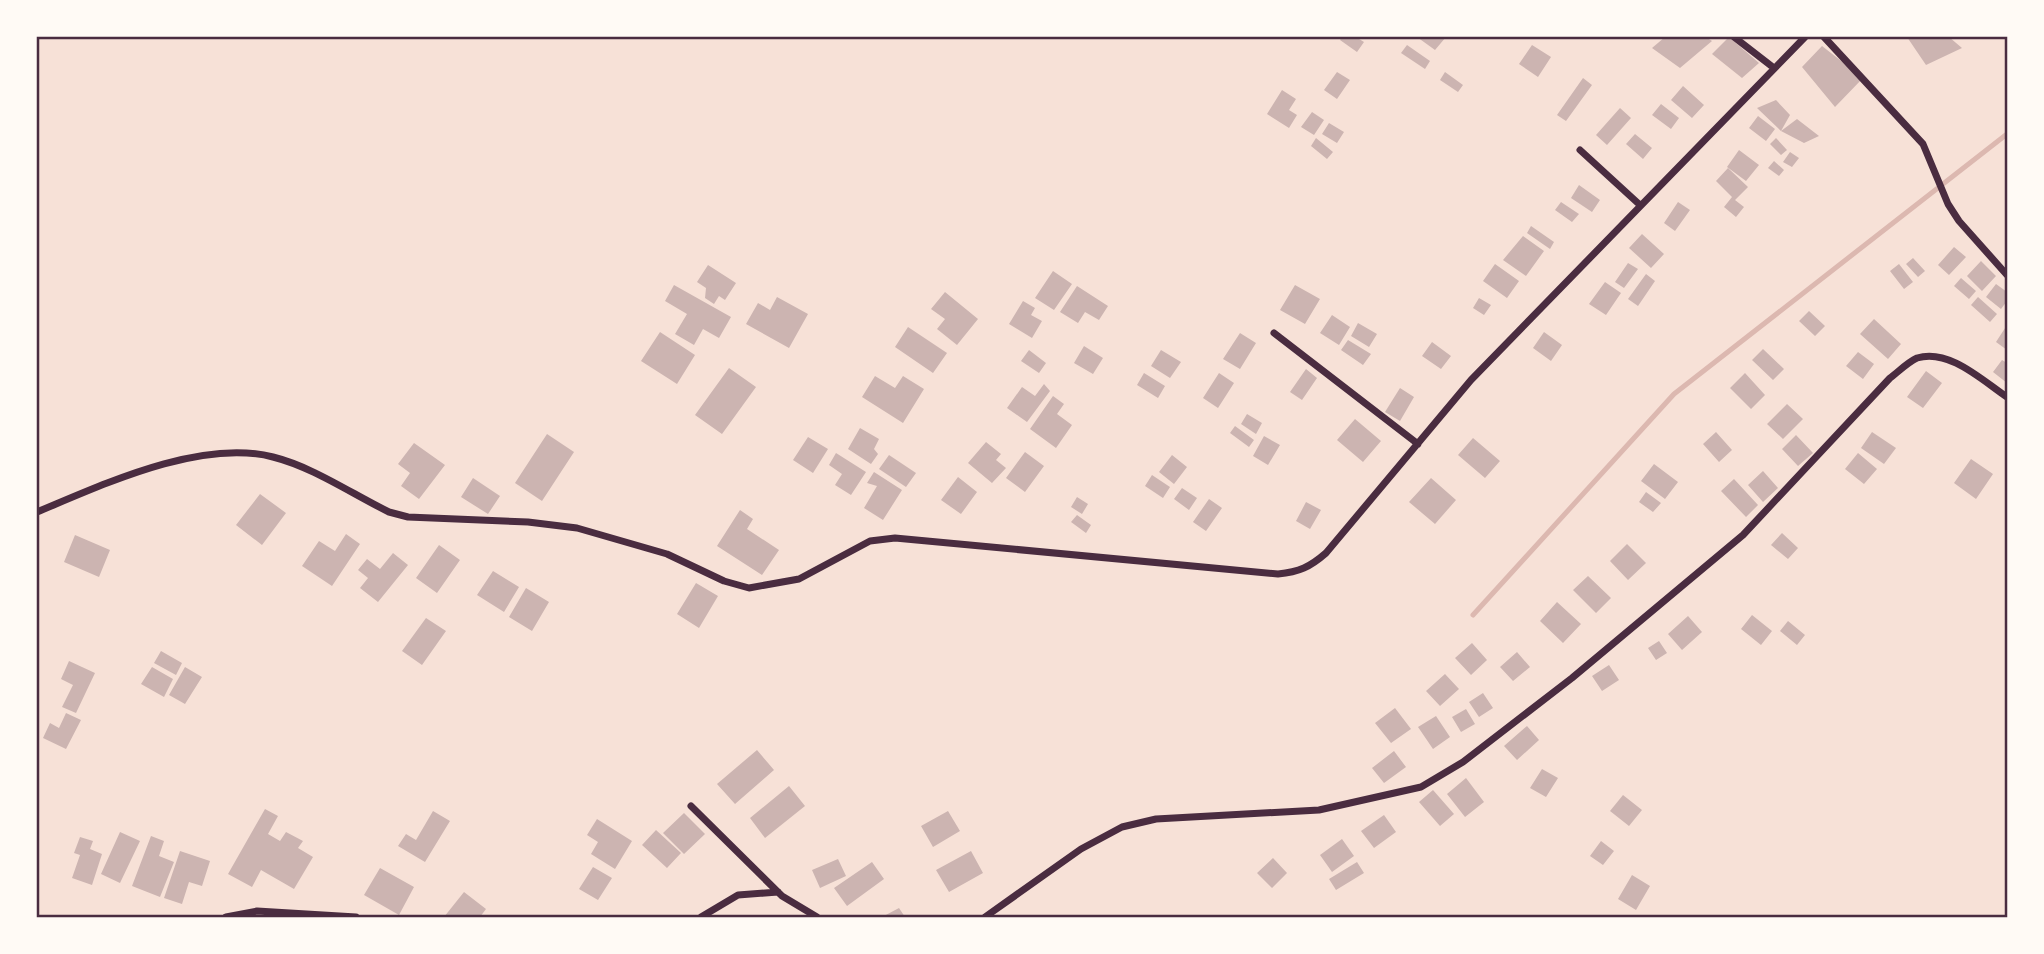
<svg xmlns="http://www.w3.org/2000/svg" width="2044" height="954" viewBox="0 0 2044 954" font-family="Helvetica,sans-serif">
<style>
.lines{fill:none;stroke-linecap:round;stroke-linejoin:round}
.stream{stroke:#dcb8b0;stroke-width:5}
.building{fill:#ccb4b1}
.minor{stroke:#4a2c40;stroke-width:7}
.neatline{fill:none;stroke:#4a2c40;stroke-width:2.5}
</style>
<rect width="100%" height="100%" fill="#f7e1d7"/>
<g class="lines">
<!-- stream -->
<path class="stream" d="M1473,615L1674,394L2007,134"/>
</g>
<!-- building -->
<path class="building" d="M1342,37H1356L1364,42L1357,52L1340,40Z
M1417,37H1446L1435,50Z
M1665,37H1706L1712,41L1680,68L1652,48Z
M1729,37L1759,63L1742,78L1712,54Z
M1907,37H1949L1962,48L1926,65Z
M1407,45L1430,61L1425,69L1401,53Z
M1532,45L1551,57L1538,77L1519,64Z
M1822,46L1863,78L1835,107L1802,67Z
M1337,72L1350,80L1337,99L1324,90Z
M1445,72L1463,85L1458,92L1440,80Z
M1583,78L1592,85L1566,121L1557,115Z
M1683,86L1704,105L1692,118L1671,100Z
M1282,90L1296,99L1289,110L1297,115L1289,128L1267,114Z
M1776,100L1790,115L1781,131L1797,119L1819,136L1804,143L1781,131L1757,108Z
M1661,104L1679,118L1671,129L1652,115Z
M1620,108L1631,118L1607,145L1596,135Z
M1312,112L1324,120L1314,135L1301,127Z
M1758,116L1775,129L1766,141L1749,128Z
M1329,123L1344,132L1337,143L1322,134Z
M1635,134L1652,148L1643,159L1626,144Z
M1316,138L1333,152L1327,159L1311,146Z
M1776,138L1787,150L1781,155L1770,144Z
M1739,150L1759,165L1746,181L1727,167Z
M1790,152L1799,158L1792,167L1783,162Z
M1774,161L1784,170L1779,176L1768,168Z
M1728,168L1748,187L1735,200L1744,207L1736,217L1724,207L1732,197L1716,181Z
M1579,185L1600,200L1592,212L1571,198Z
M1561,202L1579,214L1572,222L1555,210Z
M1678,202L1690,210L1675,231L1664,223Z
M1531,226L1554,242L1550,249L1527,233Z
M1642,234L1664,254L1651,268L1629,248Z
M1523,236L1544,251L1526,276L1503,260Z
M1954,247L1966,257L1949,275L1938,265Z
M1913,258L1925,271L1918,277L1906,264Z
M1981,261L1996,276L1982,291L1967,276Z
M1628,263L1638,269L1624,288L1615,282Z
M1495,264L1519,281L1507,298L1483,281Z
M1899,264L1913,282L1904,289L1890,271Z
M708,265L736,283L725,300L719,296L714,304L705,298L706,288L697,282Z
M1053,271L1072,284L1054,310L1035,298Z
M1646,274L1655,281L1638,306L1628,299Z
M1961,278L1976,291L1969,299L1954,286Z
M1605,282L1621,293L1606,315L1589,304Z
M1996,284L2007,292V301L2001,309L1986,297Z
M674,285L731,317L719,338L703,329L694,345L675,334L687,314L665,301Z
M1295,285L1320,299L1305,324L1280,310Z
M1077,286L1108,306L1099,320L1085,312L1078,323L1060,312Z
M945,292L978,319L957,345L937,329L945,319L931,309Z
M777,297L808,314L789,348L746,324L758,303L770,310Z
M1978,297L1997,314L1990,322L1971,305Z
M1479,298L1491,305L1484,315L1473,308Z
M1023,301L1035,308L1031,315L1042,321L1032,338L1009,324Z
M1809,311L1825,326L1815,336L1799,321Z
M1332,315L1350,327L1339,345L1320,333Z
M1874,319L1901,344L1888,359L1860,334Z
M1358,323L1377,334L1369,347L1351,336Z
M2007,325V350L1996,342Z
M908,327L947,353L933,373L895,347Z
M660,332L695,355L677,384L641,361Z
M1544,332L1562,345L1551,361L1533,348Z
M1240,333L1256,343L1240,369L1223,359Z
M1348,340L1371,354L1363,365L1341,350Z
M1432,342L1451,356L1441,369L1422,356Z
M1084,346L1103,358L1093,374L1074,363Z
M1763,349L1784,369L1773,380L1752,360Z
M1029,350L1046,363L1039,373L1021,361Z
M1161,350L1181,362L1170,378L1151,366Z
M1858,352L1874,364L1863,379L1846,366Z
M2002,360L2007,363V383L1993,372Z
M729,368L756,387L722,434L695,415Z
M1306,369L1317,378L1302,400L1290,392Z
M1926,371L1942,383L1923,408L1907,397Z
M1144,373L1165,386L1158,398L1137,385Z
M1219,373L1234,383L1218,408L1203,398Z
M1745,373L1765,395L1751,409L1730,388Z
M875,376L895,388L903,376L924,389L903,423L862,397Z
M1044,384L1050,391L1027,422L1007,408L1022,387L1035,396Z
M1400,388L1414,397L1400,421L1385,412Z
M1053,396L1064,404L1057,414L1072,425L1056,448L1030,429Z
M1787,404L1803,419L1783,439L1767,424Z
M1247,414L1262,423L1256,434L1241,424Z
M1355,419L1381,441L1363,462L1337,440Z
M1235,426L1254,440L1249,447L1230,433Z
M860,428L879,439L874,449L878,454L871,464L848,449Z
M1716,432L1732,450L1719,462L1703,444Z
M1872,432L1896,448L1884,464L1861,448Z
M547,434L574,452L542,501L515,483Z
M1796,435L1813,453L1798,466L1782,449Z
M1264,436L1280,445L1268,465L1253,456Z
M808,437L828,449L813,473L793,460Z
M1473,438L1500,461L1485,478L1458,455Z
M986,442L1001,454L996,460L1006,468L992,483L968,463Z
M414,443L445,465L419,499L401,486L410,473L398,464Z
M1025,452L1044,466L1025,492L1006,478Z
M836,453L866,472L851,495L835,485L842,474L829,465Z
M1858,453L1877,469L1864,484L1845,469Z
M889,455L916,473L906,487L879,469Z
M1172,455L1187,467L1174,484L1159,472Z
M1971,459L1993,474L1976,499L1954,483Z
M1654,464L1678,482L1665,499L1641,481Z
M1763,471L1778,488L1763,502L1748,485Z
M874,472L902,490L883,520L864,508L877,486L867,483Z
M1152,475L1170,487L1163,498L1145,486Z
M958,477L977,492L961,514L941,500Z
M473,478L500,496L488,514L461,497Z
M1431,478L1456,500L1435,524L1409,502Z
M1734,479L1758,505L1746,517L1721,491Z
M1182,488L1197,498L1189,510L1174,499Z
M1646,492L1661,503L1653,512L1639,502Z
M260,494L286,513L262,545L236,525Z
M1077,497L1088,504L1082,514L1071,507Z
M1209,499L1222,508L1206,531L1193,522Z
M1306,502L1321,510L1310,529L1296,521Z
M740,510L753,519L747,529L779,550L762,575L717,546Z
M1077,515L1091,525L1086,533L1071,522Z
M1782,533L1798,548L1788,559L1771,545Z
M346,534L360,544L332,586L302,566L319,541L335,551Z
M75,535L110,550L99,577L64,562Z
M1627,544L1646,563L1628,580L1610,561Z
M439,545L460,560L437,593L416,578Z
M393,553L408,565L378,602L360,588L368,578L358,570L367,559L380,569Z
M493,571L519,587L504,612L477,595Z
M1588,576L1611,598L1596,613L1573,590Z
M696,583L718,596L699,628L677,614Z
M526,588L549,602L532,631L509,617Z
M1557,602L1581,624L1563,643L1540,621Z
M1752,615L1772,631L1761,645L1741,629Z
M1688,616L1702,632L1682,650L1668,634Z
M426,618L446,631L422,665L402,651Z
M1788,621L1805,635L1797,645L1780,631Z
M1659,641L1667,653L1656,660L1648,648Z
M1472,643L1487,660L1471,675L1455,658Z
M161,651L182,663L176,675L154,663Z
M1517,652L1530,667L1513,681L1500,667Z
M69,661L95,673L76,713L62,707L73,685L61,679Z
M1609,665L1619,680L1602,691L1592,676Z
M152,667L173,679L164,697L141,684Z
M185,667L202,677L185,704L169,695Z
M1445,674L1459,689L1440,706L1426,691Z
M1483,693L1493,708L1479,717L1469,702Z
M1395,708L1411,729L1391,743L1375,723Z
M1466,709L1475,724L1461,732L1452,717Z
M66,713L81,720L66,749L43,738L50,723L59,728Z
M1436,716L1450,737L1433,749L1418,727Z
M1527,726L1539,740L1517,760L1504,746Z
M757,750L774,770L735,804L717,784Z
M1394,751L1406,767L1384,783L1372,768Z
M1542,769L1558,778L1546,797L1530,788Z
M1466,778L1484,802L1465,817L1447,794Z
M789,786L805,806L765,838L750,818Z
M1433,790L1454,814L1440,826L1419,802Z
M1623,795L1642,810L1629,826L1610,811Z
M265,809L278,816L268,834L280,841L286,832L303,841L298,848L313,857L294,889L261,870L252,887L228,874Z
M433,811L450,821L425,862L398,846L406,834L416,840Z
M948,811L960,831L933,847L921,826Z
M684,813L705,834L684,854L663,833Z
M1384,815L1396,832L1374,848L1361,831Z
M597,819L632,841L615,869L591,854L598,842L587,835Z
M656,830L681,853L667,868L642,845Z
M120,832L140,841L120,883L101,874Z
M151,836L164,841L159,856L174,862L160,897L132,886Z
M80,837L93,841L90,849L102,854L92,885L72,878L80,855L74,853Z
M1342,839L1354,856L1332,872L1320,855Z
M1601,841L1614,851L1603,865L1590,856Z
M180,851L210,861L202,886L189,882L182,904L164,898Z
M971,851L983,873L949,892L936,870Z
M1273,858L1287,873L1272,888L1257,873Z
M838,859L846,876L820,888L812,870Z
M872,862L884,879L847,906L834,888Z
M1357,862L1364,873L1336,890L1329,879Z
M593,867L612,878L598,900L579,889Z
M380,868L414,887L399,915L364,895Z
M1632,875L1650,886L1636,910L1618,899Z
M464,892L486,909L480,917H444Z
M899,908L905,917H882Z"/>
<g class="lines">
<!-- minor -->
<path class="minor" d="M1734,37L1774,68
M1824,37L1923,144L1948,204L1959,221L2007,275
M1580,150L1640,205
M1274,333L1418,444
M37,512C102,485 201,438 273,457C313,467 352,494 389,512L408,517L528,522L577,528L667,554L724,581L749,588L799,579L870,541L895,538L1278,574C1299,572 1310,567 1326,553L1471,380L1805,37
M691,806L782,896L817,917
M226,917L257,911L356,917
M701,917L738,895L778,892
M985,917L1081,849L1122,827L1156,819L1319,810L1421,787L1463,762L1572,678L1743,535L1890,378C1898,372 1908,362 1917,358C1949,348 1983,381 2007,397"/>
</g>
<!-- border -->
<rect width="2044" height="954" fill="none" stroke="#fffaf5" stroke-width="77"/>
<rect x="38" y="38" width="1968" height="878" class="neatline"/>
</svg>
